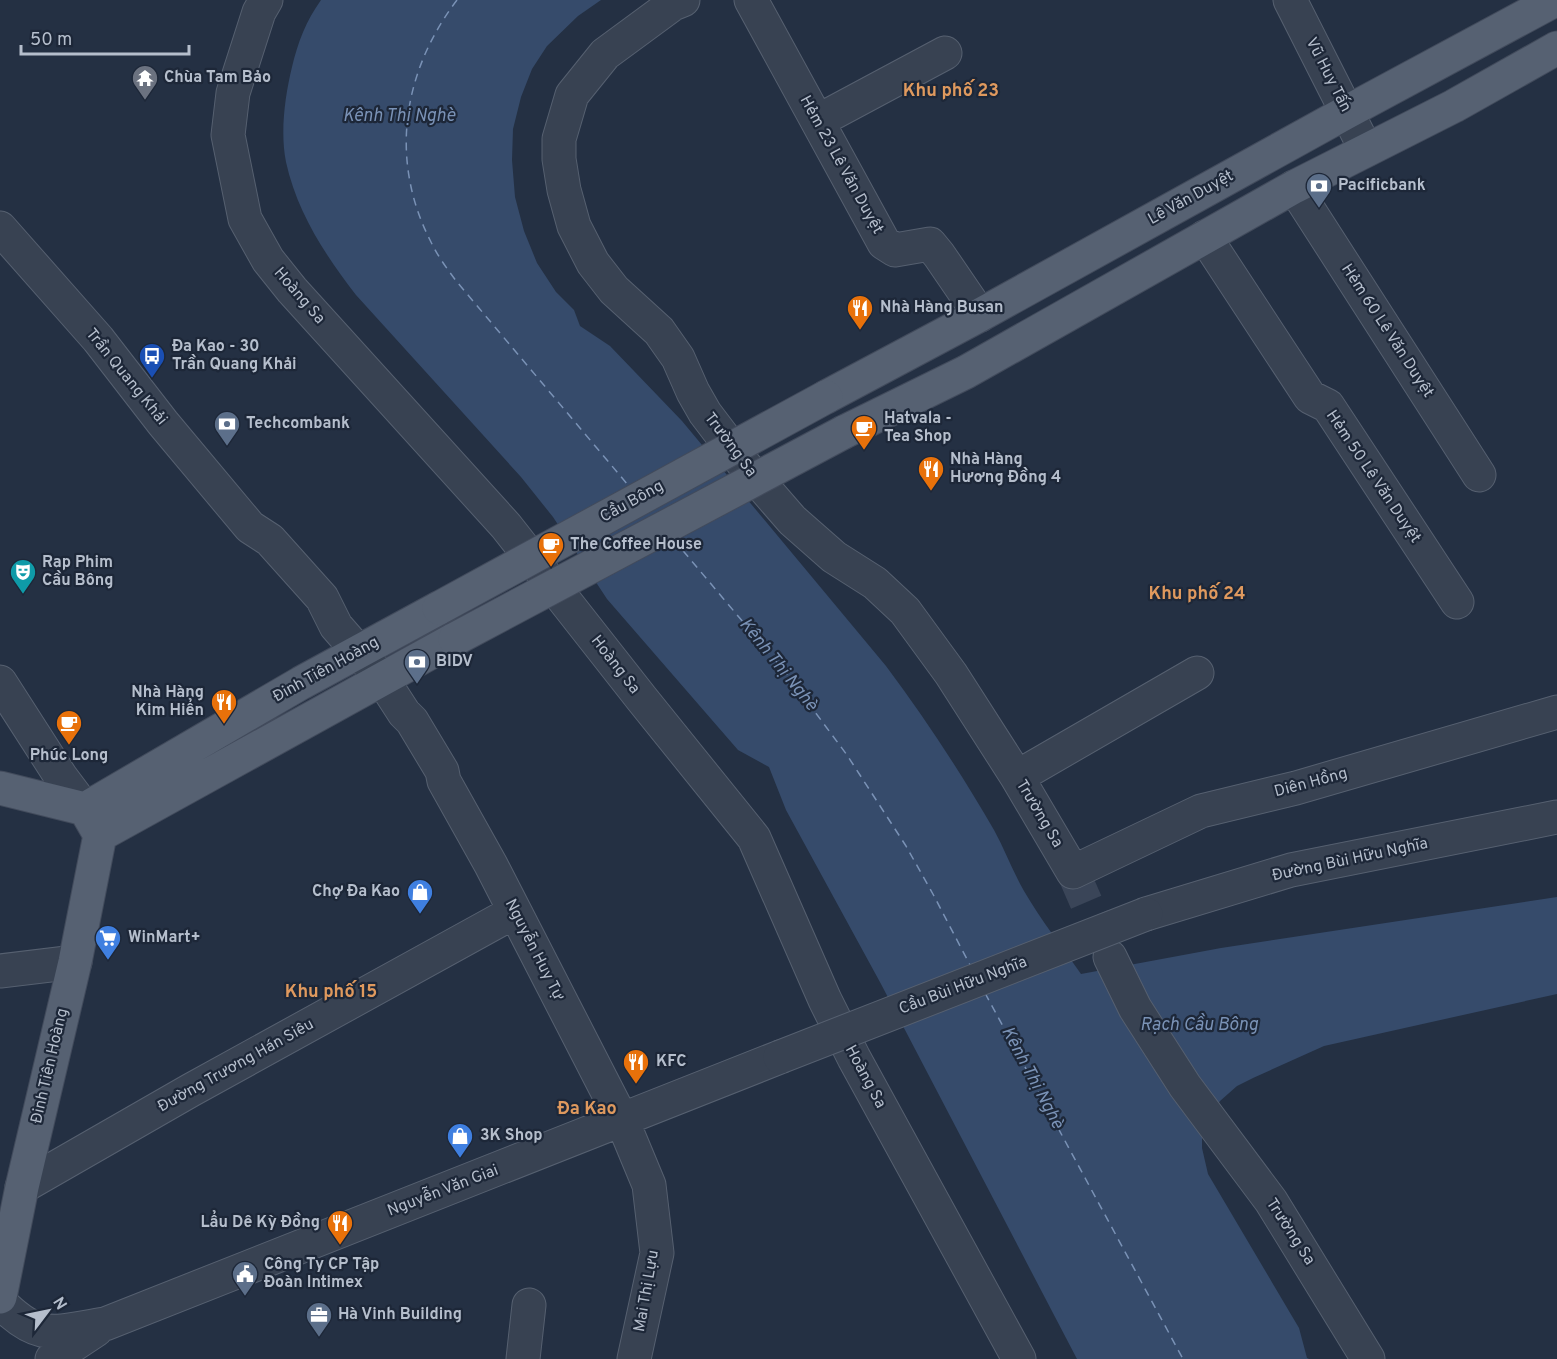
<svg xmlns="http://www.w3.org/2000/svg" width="1557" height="1359" viewBox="0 0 1557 1359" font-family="Overpass,sans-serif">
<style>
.water{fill:#364b6b}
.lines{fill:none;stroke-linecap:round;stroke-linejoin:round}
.ferry{stroke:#7a92b6;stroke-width:1.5;stroke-dasharray:8 6;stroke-linecap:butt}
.minor-tunnel{stroke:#3a4558;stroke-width:33;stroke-dasharray:33 16;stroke-linecap:butt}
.minor-casing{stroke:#566070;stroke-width:35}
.major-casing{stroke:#424b5c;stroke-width:35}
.minor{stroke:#384252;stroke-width:33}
.major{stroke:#566172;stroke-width:33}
.minor-bridge-casing{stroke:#566070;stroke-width:35;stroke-linecap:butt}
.major-bridge-casing{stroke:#424b5c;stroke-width:35;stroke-linecap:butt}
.minor-bridge{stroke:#384252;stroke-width:33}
.major-bridge{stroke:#566172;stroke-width:33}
.labels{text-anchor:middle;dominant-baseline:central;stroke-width:4.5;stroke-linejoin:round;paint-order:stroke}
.street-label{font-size:16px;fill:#b5becc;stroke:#1d2738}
.poi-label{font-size:16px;font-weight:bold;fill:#b5becc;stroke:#1d2738;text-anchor:start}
.neighbourhood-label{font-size:18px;font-weight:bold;fill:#df995e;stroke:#1d2738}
.water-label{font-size:18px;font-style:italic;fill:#7a92b6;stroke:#1d2738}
</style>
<rect width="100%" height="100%" fill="#243043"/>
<!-- water -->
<path class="water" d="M321,0H601L578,16L547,46L532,69L521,97L513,129L512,160L515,197L524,231L537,263L556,292L574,310L580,326L610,346L682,421L886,666C925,718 961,773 994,830C1005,850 1013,872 1024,891C1041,920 1062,947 1081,974L1221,948L1557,897V994L1324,1046L1253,1078L1237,1086L1220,1101L1205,1125L1202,1135V1148L1208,1174L1299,1328L1307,1358L1309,1359H1077L881,984L786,810L769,767L738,750L607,599L553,517L521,477L356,295C325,255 297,212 286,162C280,132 285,96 292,67C298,42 306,21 321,0Z"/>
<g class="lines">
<!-- ferry -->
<path class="ferry" d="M457,0C403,71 389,159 430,240C437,255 447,269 457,282L628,485
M674,540L786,673L847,755L906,846L934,896L970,965
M985,993L1183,1359"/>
<!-- minor-tunnel -->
<path class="minor-tunnel" d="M1073,872L1110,957"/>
<!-- minor casing -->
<g class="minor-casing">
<path id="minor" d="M266,0L259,12L233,93L228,135L245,219L268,260L292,290L506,526L642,699L754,838L825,1000L854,1058L1019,1359
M683,0L673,4L605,54L572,95L559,139V159L564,190L574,226L593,263L614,290L659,331L678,358L693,392L705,413L746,467L792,520L834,557L875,583L905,611L951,674L1017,777L1073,872L1201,811L1296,788L1557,712
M751,0L884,243L895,250L930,244L939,255L980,315
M1290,0L1366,150
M818,121L945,53
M1294,187L1479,475
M0,228L98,339L163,423L250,527L270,540L322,598L336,626L382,679L404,713L412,721L442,771L444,781L491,865L622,1120L649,1185L657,1253L634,1359
M1205,237L1310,397L1328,406L1457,602
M0,682L61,777L85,809
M1017,777L1197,673
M1146,914L1291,870L1557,817
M1110,957L1135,1008L1185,1086L1271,1201L1368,1359
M0,971L75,962
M22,1187L191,1090L514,912
M0,1302C39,1342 54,1332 105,1324L780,1057
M52,1359L96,1330
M523,1359L529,1305"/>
</g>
<!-- major casing -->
<g class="major-casing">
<path id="major" d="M826,397L980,315L1347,112L1555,0
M844,432L966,372L1294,187L1454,106L1557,48
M0,788L85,809
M85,809L301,683L439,608
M100,835L455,639
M0,1297L22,1187L75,962L100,835L85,809"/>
</g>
<!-- minor -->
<use href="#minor" class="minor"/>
<!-- major -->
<use href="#major" class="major"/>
<!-- minor-bridge casing -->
<g class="minor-bridge-casing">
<path id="minor-bridge" d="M780,1057L1146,914"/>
</g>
<!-- major-bridge casing -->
<g class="major-bridge-casing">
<path id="major-bridge" d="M439,608L826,397
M455,639L844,432"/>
</g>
<!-- minor-bridge -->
<use href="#minor-bridge" class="minor-bridge"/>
<!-- major-bridge -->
<use href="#major-bridge" class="major-bridge"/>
</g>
<!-- icons -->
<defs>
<g id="temple-pin" transform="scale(1.35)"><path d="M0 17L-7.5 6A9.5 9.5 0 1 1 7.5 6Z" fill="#6b7280" stroke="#1d2738"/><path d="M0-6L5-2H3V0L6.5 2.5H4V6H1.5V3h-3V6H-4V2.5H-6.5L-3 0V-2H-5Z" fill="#fff"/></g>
<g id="bank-pin" transform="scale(1.35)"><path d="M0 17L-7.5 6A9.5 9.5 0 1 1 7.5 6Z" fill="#5c6f8a" stroke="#1d2738"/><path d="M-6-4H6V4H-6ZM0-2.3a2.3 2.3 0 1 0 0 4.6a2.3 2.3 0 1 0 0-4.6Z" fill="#fff"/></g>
<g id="restaurant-pin" transform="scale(1.35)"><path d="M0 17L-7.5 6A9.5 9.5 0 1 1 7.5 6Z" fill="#e8710a" stroke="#1d2738"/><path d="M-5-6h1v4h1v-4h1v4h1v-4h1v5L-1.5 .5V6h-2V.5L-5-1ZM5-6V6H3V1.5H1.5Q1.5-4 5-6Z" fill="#fff"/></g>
<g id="bus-pin" transform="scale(1.35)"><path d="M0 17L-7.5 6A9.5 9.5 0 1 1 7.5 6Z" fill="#1a4fb4" stroke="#1d2738"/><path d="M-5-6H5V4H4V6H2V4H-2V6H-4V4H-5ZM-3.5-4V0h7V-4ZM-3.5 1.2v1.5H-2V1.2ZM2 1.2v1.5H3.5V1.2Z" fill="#fff"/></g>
<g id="cafe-pin" transform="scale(1.35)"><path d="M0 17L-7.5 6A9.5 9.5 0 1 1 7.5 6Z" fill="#e8710a" stroke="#1d2738"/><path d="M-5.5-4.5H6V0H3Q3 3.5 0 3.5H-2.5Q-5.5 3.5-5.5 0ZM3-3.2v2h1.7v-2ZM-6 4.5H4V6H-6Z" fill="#fff"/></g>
<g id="theatre-pin" transform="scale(1.35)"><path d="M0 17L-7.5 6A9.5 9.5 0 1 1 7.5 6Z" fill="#0f9aa8" stroke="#1d2738"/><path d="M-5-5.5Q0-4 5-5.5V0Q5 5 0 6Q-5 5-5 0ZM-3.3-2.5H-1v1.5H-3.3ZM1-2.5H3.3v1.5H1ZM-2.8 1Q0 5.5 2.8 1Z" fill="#fff"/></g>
<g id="shop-pin" transform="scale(1.35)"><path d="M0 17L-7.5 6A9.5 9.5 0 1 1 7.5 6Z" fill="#3f7fe0" stroke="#1d2738"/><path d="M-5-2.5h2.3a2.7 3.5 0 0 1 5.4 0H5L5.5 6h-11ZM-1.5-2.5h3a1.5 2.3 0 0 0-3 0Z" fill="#fff"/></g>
<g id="supermarket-pin" transform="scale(1.35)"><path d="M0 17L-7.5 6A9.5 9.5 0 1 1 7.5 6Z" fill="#3f7fe0" stroke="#1d2738"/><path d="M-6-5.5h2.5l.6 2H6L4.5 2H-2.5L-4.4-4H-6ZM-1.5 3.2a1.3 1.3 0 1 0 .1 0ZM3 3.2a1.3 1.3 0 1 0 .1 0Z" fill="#fff"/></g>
<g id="civic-pin" transform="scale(1.35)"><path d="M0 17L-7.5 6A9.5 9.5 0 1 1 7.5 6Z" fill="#5c6f8a" stroke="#1d2738"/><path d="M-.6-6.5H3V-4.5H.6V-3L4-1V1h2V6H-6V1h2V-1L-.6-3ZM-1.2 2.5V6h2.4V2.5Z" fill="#fff"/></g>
<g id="office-pin" transform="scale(1.35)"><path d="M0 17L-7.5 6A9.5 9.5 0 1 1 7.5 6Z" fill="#5c6f8a" stroke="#1d2738"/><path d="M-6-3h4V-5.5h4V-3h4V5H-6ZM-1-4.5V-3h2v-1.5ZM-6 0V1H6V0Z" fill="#fff"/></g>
</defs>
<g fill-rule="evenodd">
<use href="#temple-pin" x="145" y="78"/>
<use href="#bank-pin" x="1319" y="186"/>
<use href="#restaurant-pin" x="860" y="308"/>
<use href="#bus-pin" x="152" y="356"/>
<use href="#bank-pin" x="227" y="424"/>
<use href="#cafe-pin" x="864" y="428"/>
<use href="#restaurant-pin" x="931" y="469"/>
<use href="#cafe-pin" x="551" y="545"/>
<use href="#theatre-pin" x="23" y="572"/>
<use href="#bank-pin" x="417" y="662"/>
<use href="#restaurant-pin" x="224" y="702"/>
<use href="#cafe-pin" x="69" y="723"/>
<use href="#shop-pin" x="420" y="892"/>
<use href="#supermarket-pin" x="108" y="938"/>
<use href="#restaurant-pin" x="636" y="1062"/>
<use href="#shop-pin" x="460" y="1136"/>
<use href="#restaurant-pin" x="340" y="1223"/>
<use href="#civic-pin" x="245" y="1274"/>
<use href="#office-pin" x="319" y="1315"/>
</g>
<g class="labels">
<!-- street labels -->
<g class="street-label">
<text transform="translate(1328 75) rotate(63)">Vũ Huy Tấn</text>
<text transform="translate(841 165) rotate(61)">Hẻm 23 Lê Văn Duyệt</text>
<text transform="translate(1191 198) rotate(-29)">Lê Văn Duyệt</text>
<text transform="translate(299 296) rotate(49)">Hoàng Sa</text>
<text transform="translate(1387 331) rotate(57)">Hẻm 60 Lê Văn Duyệt</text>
<text transform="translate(126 377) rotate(51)">Trần Quang Khải</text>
<text transform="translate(730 445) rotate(53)">Trường Sa</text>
<text transform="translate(1373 477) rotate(56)">Hẻm 50 Lê Văn Duyệt</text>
<text transform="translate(632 502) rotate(-29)">Cầu Bông</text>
<text transform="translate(615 665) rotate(52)">Hoàng Sa</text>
<text transform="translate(326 670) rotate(-29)">Đinh Tiên Hoàng</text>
<text transform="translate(1311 783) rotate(-15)">Diên Hồng</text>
<text transform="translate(1039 814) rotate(59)">Trường Sa</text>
<text transform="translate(1350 860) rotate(-12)">Đường Bùi Hữu Nghĩa</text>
<text transform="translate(534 950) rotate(63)">Nguyễn Huy Tự</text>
<text transform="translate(963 986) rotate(-21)">Cầu Bùi Hữu Nghĩa</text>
<text transform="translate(50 1066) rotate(-77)">Đinh Tiên Hoàng</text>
<text transform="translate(236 1066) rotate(-29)">Đường Trương Hán Siêu</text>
<text transform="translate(865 1077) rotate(62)">Hoàng Sa</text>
<text transform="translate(443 1191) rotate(-21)">Nguyễn Văn Giai</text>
<text transform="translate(1290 1232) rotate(57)">Trường Sa</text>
<text transform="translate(647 1291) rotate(-80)">Mai Thị Lựu</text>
</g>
<!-- poi labels -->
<g class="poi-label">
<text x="164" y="78">Chùa Tam Bảo</text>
<text x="1338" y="186">Pacificbank</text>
<text x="880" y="308">Nhà Hàng Busan</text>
<text x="172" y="347">Đa Kao - 30<tspan x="172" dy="18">Trần Quang Khải</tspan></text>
<text x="884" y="419">Hatvala -<tspan x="884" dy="18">Tea Shop</tspan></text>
<text x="246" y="424">Techcombank</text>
<text x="950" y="460">Nhà Hàng<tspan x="950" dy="18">Hương Đồng 4</tspan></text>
<text x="570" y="545">The Coffee House</text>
<text x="42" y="563">Rạp Phim<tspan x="42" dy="18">Cầu Bông</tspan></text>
<text x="436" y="662">BIDV</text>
<text x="204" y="693" text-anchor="end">Nhà Hàng<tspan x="204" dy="18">Kim Hiển</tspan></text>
<text x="69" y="756" text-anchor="middle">Phúc Long</text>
<text x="400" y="892" text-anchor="end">Chợ Đa Kao</text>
<text x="128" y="938">WinMart+</text>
<text x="656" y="1062">KFC</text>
<text x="480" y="1136">3K Shop</text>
<text x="320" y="1223" text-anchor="end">Lẩu Dê Kỳ Đồng</text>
<text x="264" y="1265">Công Ty CP Tập<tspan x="264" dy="18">Đoàn Intimex</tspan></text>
<text x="338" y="1315">Hà Vinh Building</text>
</g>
<!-- neighbourhood labels -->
<g class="neighbourhood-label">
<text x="951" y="91">Khu phố 23</text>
<text x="1197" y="594">Khu phố 24</text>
<text x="331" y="992">Khu phố 15</text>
<text x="587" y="1109">Đa Kao</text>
</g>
<!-- water labels -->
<g class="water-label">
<text x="399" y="116">Kênh Thị Nghè</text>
<text transform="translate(778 665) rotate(51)">Kênh Thị Nghè</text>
<text x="1199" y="1025">Rạch Cầu Bông</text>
<text transform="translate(1032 1078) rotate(62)">Kênh Thị Nghè</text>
</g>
</g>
<!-- north arrow -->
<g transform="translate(48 1311) rotate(58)" stroke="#1d2738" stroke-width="4.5" paint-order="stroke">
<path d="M0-4.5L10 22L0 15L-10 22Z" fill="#b5becc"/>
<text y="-9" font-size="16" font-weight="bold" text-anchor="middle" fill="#b5becc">N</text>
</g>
<!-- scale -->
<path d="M21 45v9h168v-9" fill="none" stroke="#b5becc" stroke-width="3"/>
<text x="30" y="45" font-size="18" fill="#b5becc" stroke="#1d2738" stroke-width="4.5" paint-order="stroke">50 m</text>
</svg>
